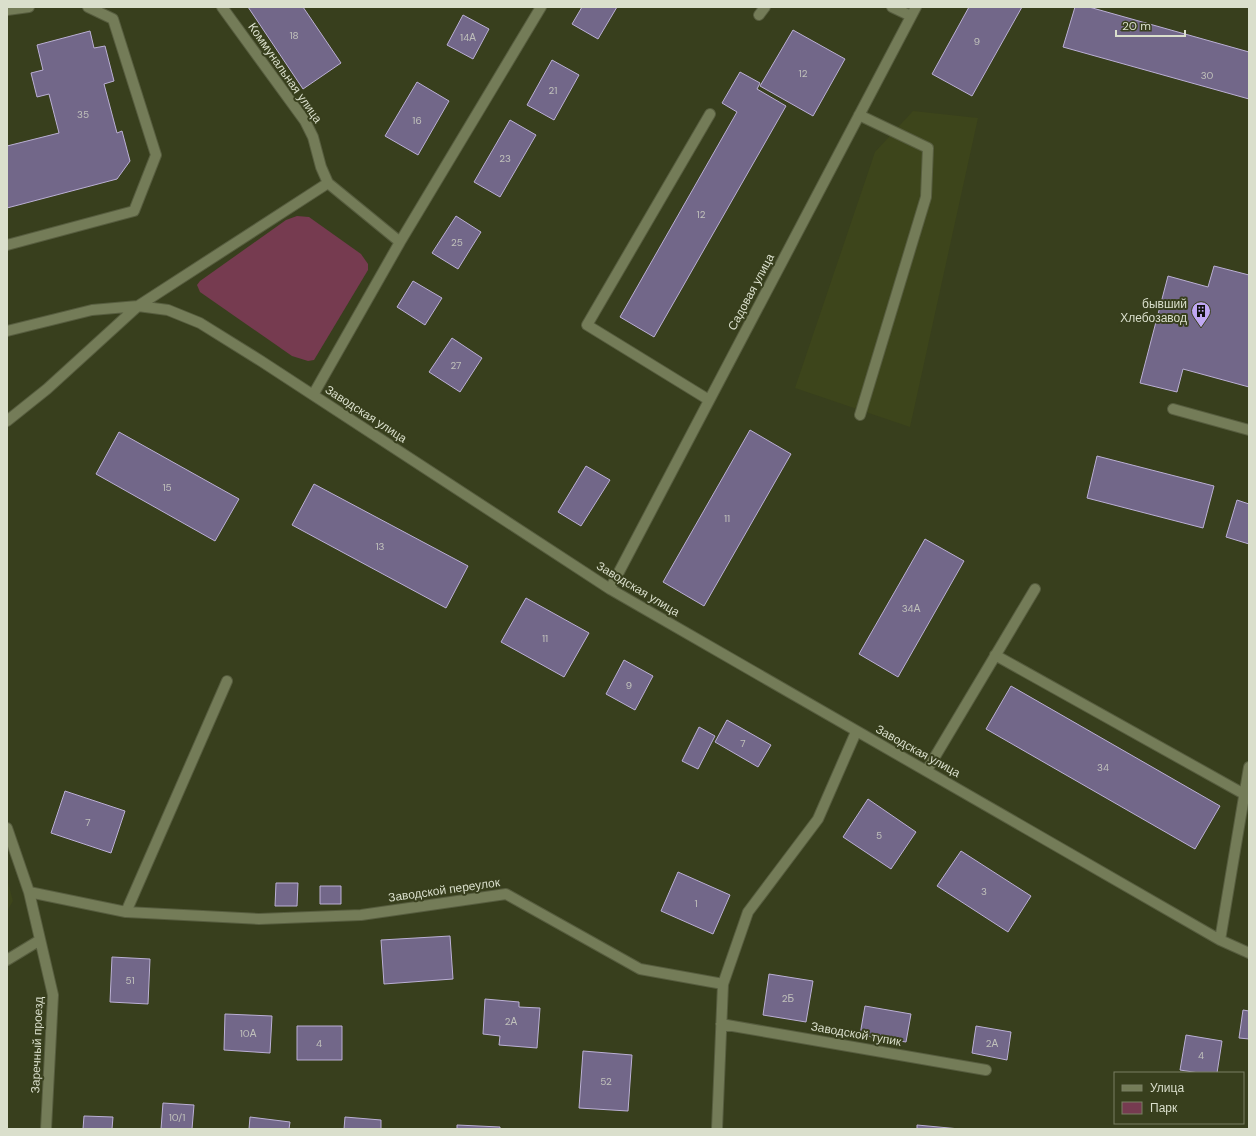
<svg xmlns="http://www.w3.org/2000/svg" width="1256" height="1136" viewBox="0 0 1256 1136" font-family="'DM Sans',sans-serif">
<style>
.built{fill:#3d451b}
.green{fill:#763b50}
.building{fill:#726789;stroke:#bbb0d5}
.lines{fill:none;stroke-linecap:round;stroke-linejoin:round}
.minor-casing{stroke:#575d3f;stroke-width:12}
.minor{stroke:#747c58;stroke-width:10}
.labels{text-anchor:middle;dominant-baseline:central;stroke-width:4;stroke-linejoin:round;paint-order:stroke}
.number-label{font-size:10px;fill:#c0c1bb}
.street-label{font-size:12px;fill:#dadfcc;stroke:#383f1d}
.poi-label{font-size:12px;fill:#dadfcc;stroke:#383f1d;text-anchor:end}
</style>
<rect width="100%" height="100%" fill="#383f1d"/>
<!-- built -->
<path class="built" d="M913,111L978,118L910,427L795,388L875,152Z
M7,879L13,901L7,911Z"/>
<!-- green -->
<path class="green" d="M297,216L309,217L361,254L368,264V270L314,360L308,361L292,356L200,292L197,285L200,281L286,220Z"/>
<!-- building -->
<path class="building" d="M248,7H303L341,63L303,89Z
M582,7H617L598,39L572,24Z
M969,7H1022L972,96L932,74Z
M1075,7H1089L1249,52V99L1063,47Z
M463,15L489,29L473,59L447,45Z
M793,30L845,59L813,116L760,86Z
M90,31L94,48L105,46L114,81L104,84L117,133L122,131L130,161L117,179L7,208V146L59,133L49,94L37,97L31,73L43,70L37,45Z
M552,60L579,75L554,120L527,105Z
M740,72L760,83L757,89L786,106L654,337L620,317L737,112L722,103Z
M417,82L449,101L418,155L385,136Z
M510,120L536,135L500,197L474,182Z
M456,216L481,232L458,269L432,253Z
M1214,266L1249,275V387L1183,369L1177,392L1140,383L1168,276L1208,287Z
M413,281L442,298L425,325L397,307Z
M452,338L482,358L460,392L429,372Z
M750,430L791,454L704,606L663,582Z
M119,432L239,499L215,541L96,474Z
M1097,456L1214,486L1203,528L1087,498Z
M586,466L610,480L581,526L558,512Z
M314,484L468,566L446,608L292,525Z
M1237,500L1249,504V544L1226,537Z
M925,539L964,561L898,677L859,654Z
M526,598L589,633L564,677L501,642Z
M624,660L653,676L635,710L606,694Z
M1011,686L1220,806L1195,849L986,729Z
M727,720L771,745L758,767L715,742Z
M699,727L715,736L698,769L682,761Z
M65,791L125,811L111,853L51,833Z
M868,799L916,832L891,869L843,837Z
M961,851L1031,896L1008,932L937,886Z
M678,872L730,895L713,934L661,911Z
M276,883H298L297,906H275Z
M320,886H341V904H320Z
M450,936L453,979L384,984L381,940Z
M112,957L150,959L148,1004L110,1002Z
M769,974L813,981L806,1022L763,1015Z
M485,999L519,1002V1007L540,1008L537,1048L499,1045L500,1036L483,1034Z
M865,1006L911,1014L906,1042L860,1035Z
M1243,1010L1249,1011V1039L1239,1038Z
M225,1014L272,1016L270,1053L224,1050Z
M297,1026H342V1060H297Z
M976,1026L1011,1032L1007,1060L972,1053Z
M1186,1035L1222,1041L1217,1073H1199L1180,1070Z
M583,1051L632,1055L628,1111L579,1108Z
M163,1103L194,1105L192,1129H161Z
M84,1116L113,1117L112,1129H83Z
M250,1117L290,1122L289,1129H249Z
M345,1117L381,1120V1129H344Z
M457,1125L500,1127V1129H457Z
M917,1125L960,1129H917Z"/>
<g class="lines">
<!-- minor casing -->
<g class="minor-casing">
<path id="minor" d="M222,7L305,121L313,137L321,167L328,183L400,242
M892,7L911,16
M7,10L29,7
M759,15L765,7
M859,115L928,148L926,197L860,415
M7,245L134,211L156,155L113,19L88,7
M7,331L92,310L138,306L168,310L200,323L261,361L610,589L1220,940L1249,953
M313,395L400,242L541,7
M709,400L587,325L710,114
M1173,409L1249,430
M7,421L47,389L138,306L328,183
M610,589L916,7
M995,655L1244,794
M927,770L1035,589
M7,828L29,892L53,995L46,1129
M29,892L126,912L259,919L361,915L506,894L640,969L723,984
M126,912L227,681
M1220,940L1249,767
M7,960L40,940
M721,1024L986,1070
M717,1129L723,984L748,912L818,819L856,732"/>
</g>
<!-- minor -->
<use href="#minor" class="minor"/>
</g>
<!-- icons -->
<defs>
<g id="building-pin" transform="scale(1)"><path d="M0 17L-7.5 6A9.5 9.5 0 1 1 7.5 6Z" fill="#c0a8f3" stroke="#383f1d"/><path d="M-4-6H4V6H1V3H-1V6H-4ZM-2.5-4.3h1.7v1.8h-1.7ZM.8-4.3h1.7v1.8H.8ZM-2.5-1h1.7V.8h-1.7ZM.8-1h1.7V.8H.8Z" fill="#111"/></g>
</defs>
<g fill-rule="evenodd">
<use href="#building-pin" x="1201" y="311"/>
</g>
<g class="labels">
<!-- number labels -->
<g class="number-label">
<text x="294" y="35">18</text>
<text x="468" y="37">14А</text>
<text x="977" y="41">9</text>
<text x="803" y="73">12</text>
<text x="1207" y="75">30</text>
<text x="553" y="90">21</text>
<text x="83" y="114">35</text>
<text x="417" y="120">16</text>
<text x="505" y="158">23</text>
<text x="701" y="214">12</text>
<text x="457" y="242">25</text>
<text x="456" y="365">27</text>
<text x="167" y="487">15</text>
<text x="727" y="518">11</text>
<text x="380" y="546">13</text>
<text x="911" y="608">34А</text>
<text x="545" y="638">11</text>
<text x="629" y="685">9</text>
<text x="743" y="743">7</text>
<text x="1103" y="767">34</text>
<text x="88" y="822">7</text>
<text x="879" y="835">5</text>
<text x="984" y="891">3</text>
<text x="696" y="903">1</text>
<text x="130" y="980">51</text>
<text x="788" y="998">2Б</text>
<text x="511" y="1021">2А</text>
<text x="248" y="1033">10А</text>
<text x="319" y="1043">4</text>
<text x="992" y="1043">2А</text>
<text x="1201" y="1055">4</text>
<text x="606" y="1081">52</text>
<text x="177" y="1117">10/1</text>
</g>
<!-- street labels -->
<g class="street-label">
<text transform="translate(285 73) rotate(55)">Коммунальная улица</text>
<text transform="translate(751 292) rotate(-62)">Садовая улица</text>
<text transform="translate(366 414) rotate(33)">Заводская улица</text>
<text transform="translate(638 589) rotate(31)">Заводская улица</text>
<text transform="translate(918 751) rotate(29)">Заводская улица</text>
<text transform="translate(444 890) rotate(-8)">Заводской переулок</text>
<text transform="translate(856 1034) rotate(10)">Заводской тупик</text>
<text transform="translate(37 1045) rotate(-88)">Заречный проезд</text>
</g>
<!-- poi labels -->
<g class="poi-label">
<text x="1187" y="304">бывший<tspan x="1187" dy="14">Хлебозавод</tspan></text>
</g>
</g>
<!-- border -->
<rect width="1256" height="1136" fill="none" stroke="#dadfcc" stroke-width="16"/>
<!-- legend -->
<rect x="1114" y="1072" width="130" height="52" fill="#383f1d" stroke="#797f63"/>
<rect x="1122" y="1085" width="20" height="6" fill="#747c58" stroke="#797f63"/>
<text x="1150" y="1092" font-size="12" fill="#dadfcc">Улица</text>
<rect x="1122" y="1102" width="20" height="12" fill="#763b50" stroke="#797f63"/>
<text x="1150" y="1112" font-size="12" fill="#dadfcc">Парк</text>
<!-- scale -->
<path d="M1116 30v6h69v-6" fill="none" stroke="#dadfcc" stroke-width="2"/>
<text x="1122" y="30" font-size="12" fill="#dadfcc" stroke="#383f1d" stroke-width="3" paint-order="stroke">20 m</text>
</svg>
